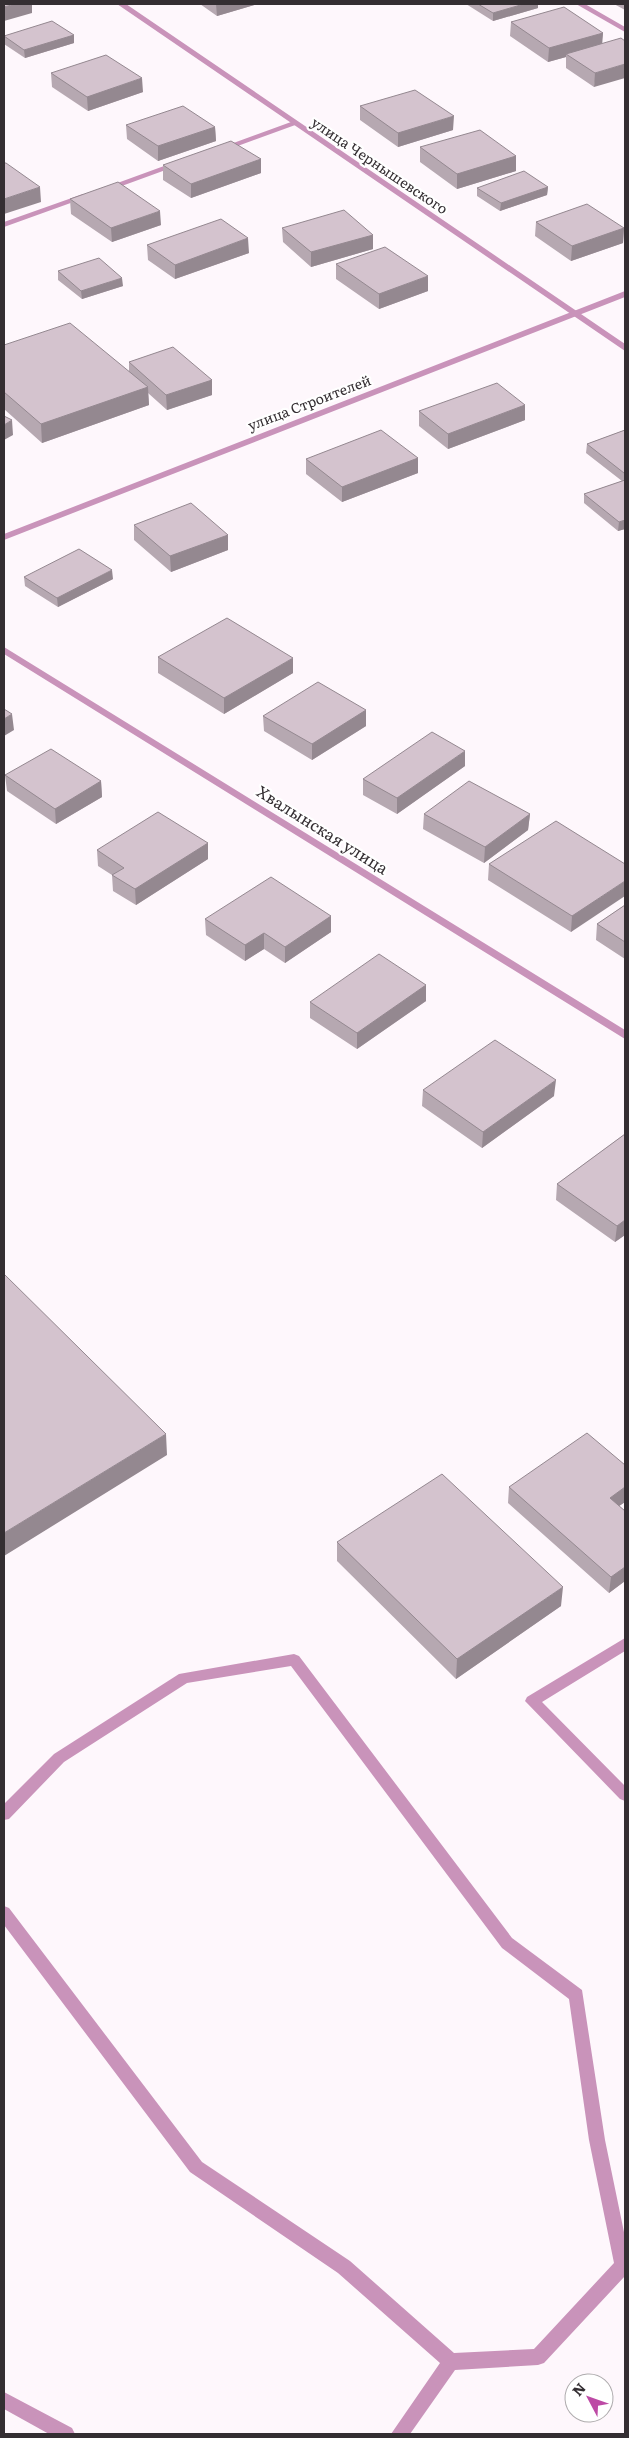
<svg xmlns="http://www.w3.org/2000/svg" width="629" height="2438" viewBox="0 0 629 2438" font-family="Literata,serif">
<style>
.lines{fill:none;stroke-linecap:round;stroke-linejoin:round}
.service{fill:#c993ba;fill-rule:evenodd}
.minor{fill:#c993ba;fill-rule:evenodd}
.tertiary{fill:#c993ba;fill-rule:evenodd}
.wall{fill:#b6a8b1}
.shaded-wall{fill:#948890}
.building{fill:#d4c3ce;stroke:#948890}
.labels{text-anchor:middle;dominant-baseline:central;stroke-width:4.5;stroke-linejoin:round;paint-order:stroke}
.far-street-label{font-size:14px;fill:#342e32;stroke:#fff}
.street-label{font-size:16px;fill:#342e32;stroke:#fff}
</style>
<rect width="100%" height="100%" fill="#fef7fc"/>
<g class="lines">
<!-- service -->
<path class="service" d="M291,122L298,124L224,151L217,149Z
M175,162L182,164L108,191L101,189Z
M83,194L90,196L4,227V222Z
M294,1654L299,1656L512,1938L582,1990L605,2140L625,2237V2276L544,2363L538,2365L455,2370L410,2434H391L440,2363L338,2273L190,2172L4,1925V1906L9,1908L202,2162L350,2261L454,2353L534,2349L614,2263L589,2140L569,1999L502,1948L291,1666L187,1683L64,1762L9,1819L4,1820V1804L54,1754L179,1674Z
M4,2392L72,2428L75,2434H49L4,2409Z"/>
<!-- minor -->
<path class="minor" d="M117,4H126L625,344V351Z
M576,4H585L625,27V32Z
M625,1638V1651L542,1702L625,1786V1801L620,1799L525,1701L527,1697Z"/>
<!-- tertiary -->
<path class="tertiary" d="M625,291V297L4,540V534Z
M4,647L625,1030V1039L4,654Z"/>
</g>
<!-- wall -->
<path class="wall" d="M200,4H258L217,16Z
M466,4H538V8L493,21Z
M614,4H625V10Z
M511,22L603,33L594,87L566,68V57L548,62L510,36Z
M74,35V43L25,58L4,44V36Z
M51,73L143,92L88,111L52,87Z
M360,106L453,130L398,147L360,120Z
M126,125L215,127L216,141L158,161L127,139Z
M420,147L516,156V171L457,189L420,162Z
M261,159V173L191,198L163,180V165Z
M548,187L547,195L500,211L477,196V188Z
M70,199L161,225L112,242L71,214Z
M536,222L624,228L623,243L571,261L535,236Z
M282,228L373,235V249L311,267L283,242Z
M147,245L249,253L175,279L148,260Z
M336,264L428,291L379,309L336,279Z
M58,271L123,286L82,299L58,280Z
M4,345L129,371V362L212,380V395L167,410L148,393L149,405L42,443L4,409Z
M525,405V420L448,449L419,426V411Z
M625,430V529L618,531L584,503V494L622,481L586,453L587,444Z
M418,458V473L342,502L306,474V459Z
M134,525L228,535V550L171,572L134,540Z
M24,577L113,579L58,607L25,586Z
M158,657L293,673L224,714L158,673Z
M366,710V726L312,760L264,731L263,716Z
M465,766L397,814L363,795V779Z
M5,775L101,781L102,797L56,824L7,791Z
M424,814H530L528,830L484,863L423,829Z
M208,843V859L136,905L113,891L112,875L98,866L97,850Z
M489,864H625L571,932L488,880Z
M625,905V959L596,940L597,924Z
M331,916V932L285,963L264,949L245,961L206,935L205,919Z
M426,985V1001L357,1049L310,1018V1002Z
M423,1090L554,1096L482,1148L422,1106Z
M625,1134V1235L615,1242L556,1200L557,1184Z
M625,1465V1502L619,1506L625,1511V1581L609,1593L508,1503L509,1487Z
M337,1542L561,1606L456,1679L337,1561Z"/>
<!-- shaded-wall -->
<path class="shaded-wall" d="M15,4H32V13L4,21V7Z
M216,4H258L217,16Z
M524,4H538V8L493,21V13Z
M603,33L602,47L566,54V57L548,62L549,48Z
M74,35V43L25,58L24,50Z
M625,64V78L594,87L595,73Z
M142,78L143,92L88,111L87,97Z
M454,116L453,130L398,147V133Z
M215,127L216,141L158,161V146Z
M516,156V171L457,189V174Z
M261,159V173L191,198V184Z
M40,187L41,202L4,214V199Z
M548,187L547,195L500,211L501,203Z
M160,211L161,225L112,242L111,228Z
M624,228L623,243L571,261L572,246Z
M373,235V249L311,267V252Z
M248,238L249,253L175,279V265Z
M428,276V291L379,309V294Z
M122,278L123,286L82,299L81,291Z
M212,380V395L167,410L166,395Z
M148,387L149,405L42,443L41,424Z
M525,405V420L448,449V434Z
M12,420L13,435L4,440V425Z
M418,458V473L342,502V487Z
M625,520V529L618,531L619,522Z
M228,535V550L171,572L170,556Z
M112,570L113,579L58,607L57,598Z
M293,658V673L224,714V698Z
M366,710V726L312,760V744Z
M12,714L14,730L4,736V719Z
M465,751V766L397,814V798Z
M101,781L102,797L56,824L55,809Z
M530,814L528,830L484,863L485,847Z
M208,843V859L136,905L135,889Z
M625,881V896L571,932L572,916Z
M331,916V932L285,963V947Z
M264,933V949L245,961V945Z
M426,985V1001L357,1049V1033Z
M556,1080L554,1096L482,1148L483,1132Z
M625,1220V1235L615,1242L617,1226Z
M166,1434L167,1455L4,1556V1533Z
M625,1487V1502L609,1513L610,1498Z
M625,1567V1581L609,1593L611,1577Z
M563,1587L561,1606L456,1679L457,1659Z"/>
<!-- building -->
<path class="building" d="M4,4H15L4,7Z
M478,4H524L493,13Z
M564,7L603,33L549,48L511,22Z
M52,21L74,35L24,50L4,36Z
M621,38L625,41V64L595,73L566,54Z
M106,55L142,78L87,97L51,73Z
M415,90L454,116L398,133L360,106Z
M183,106L215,127L158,146L126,125Z
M480,130L516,156L457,174L420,147Z
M231,141L261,159L191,184L163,165Z
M4,163H6L40,187L4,199Z
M524,171L548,187L501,203L477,188Z
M118,182L160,211L111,228L70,199Z
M587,204L624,228L572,246L536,222Z
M344,210L373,235L311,252L282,228Z
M221,219L248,238L175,265L147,245Z
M385,247L428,276L379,294L336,264Z
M99,258L122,278L81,291L58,271Z
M70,323L148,387L41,424L4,392V345Z
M173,347L212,380L166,395L129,362Z
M497,383L525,405L448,434L419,411Z
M4,416L12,420L4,425Z
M381,430L418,458L342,487L306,459Z
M625,430V472L624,473L587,444Z
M625,480V520L619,522L584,494Z
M191,503L228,535L170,556L134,525Z
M79,549L112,570L57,598L24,577Z
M227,618L293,658L224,698L158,657Z
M318,682L366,710L312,744L263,716Z
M4,709L12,714L4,719Z
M432,732L465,751L397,798L363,779Z
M51,749L101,781L55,809L5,775Z
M469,781L530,814L485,847L424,814Z
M158,812L208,843L135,889L112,875L124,868L97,850Z
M556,821L625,864V881L572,916L489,864Z
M271,877L331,916L285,947L264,933L245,945L205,919Z
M625,905V942L597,924Z
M379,954L426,985L357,1033L310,1002Z
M495,1040L556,1080L483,1132L423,1090Z
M625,1134V1220L617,1226L557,1184Z
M4,1274L166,1434L4,1533Z
M587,1433L625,1465V1487L610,1498L625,1511V1567L611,1577L509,1487Z
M442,1474L563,1587L457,1659L337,1542Z"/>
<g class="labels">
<!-- far-street labels -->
<g class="far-street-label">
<text transform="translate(380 165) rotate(34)">улица Чернышевского</text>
<text transform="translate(309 402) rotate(-21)">улица Строителей</text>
</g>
<!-- street labels -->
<g class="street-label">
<text transform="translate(323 829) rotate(32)">Хвалынская улица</text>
</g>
</g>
<!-- border -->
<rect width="629" height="2438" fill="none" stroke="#342e32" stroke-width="10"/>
<!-- north arrow -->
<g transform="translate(589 2398) rotate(311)"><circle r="24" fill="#ffffff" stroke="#aeabad"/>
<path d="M0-4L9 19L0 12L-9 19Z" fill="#bd4aa5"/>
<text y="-8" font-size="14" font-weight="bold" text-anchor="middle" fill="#342e32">N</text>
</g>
</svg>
